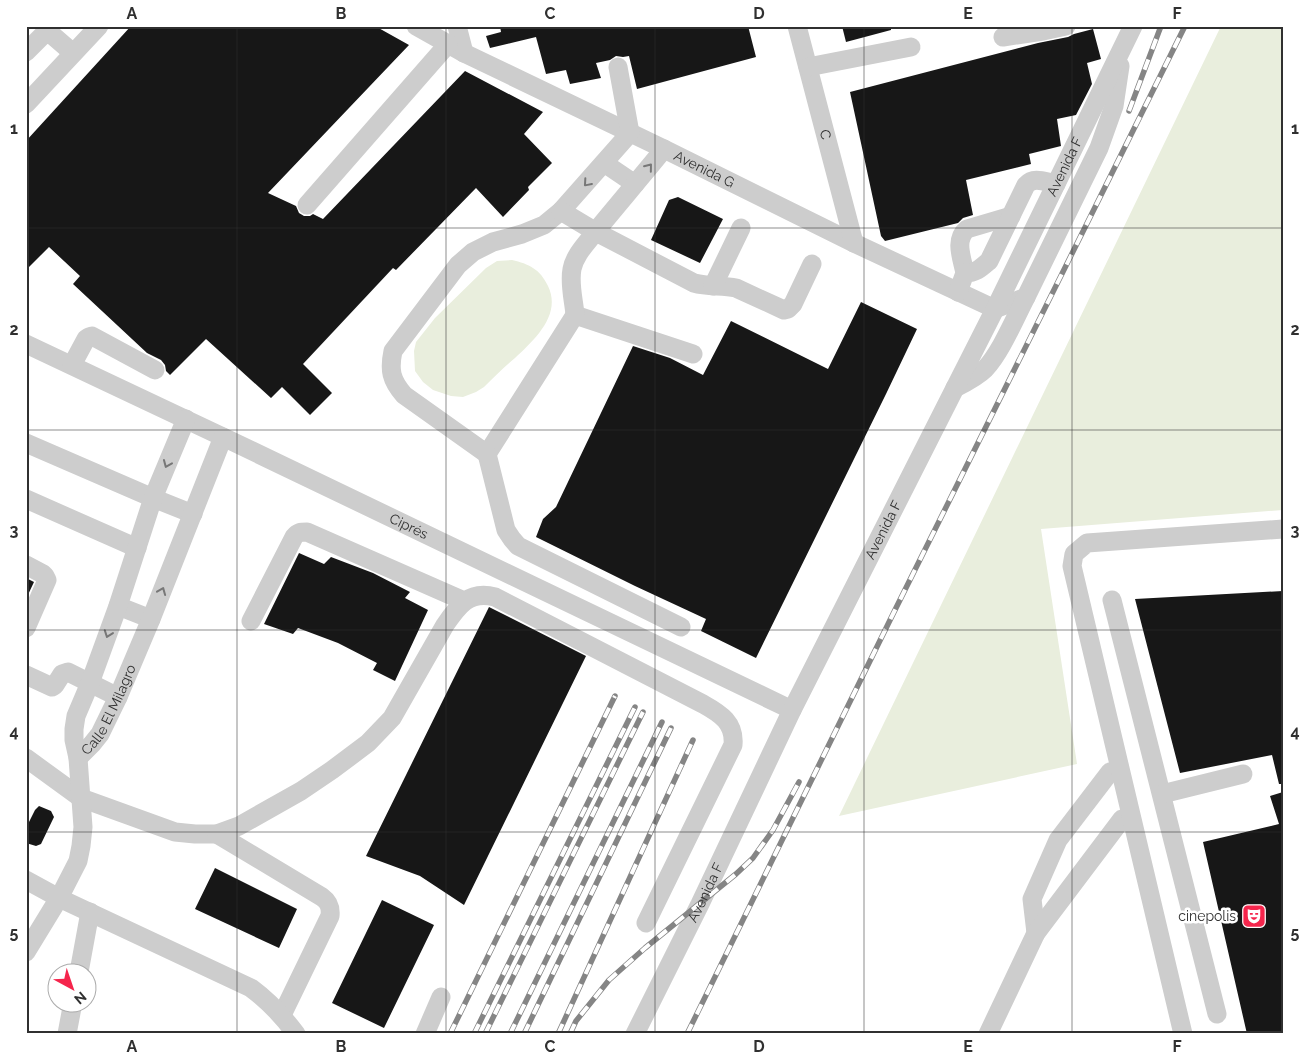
<svg xmlns="http://www.w3.org/2000/svg" width="1309" height="1060" viewBox="0 0 1309 1060" font-family="Raleway,sans-serif">
<style>
.green{fill:#e9eedd}
.building{fill:#171717}
.lines{fill:none;stroke-linecap:round;stroke-linejoin:round}
.minor{stroke:#cdcdcd;stroke-width:19}
.rail-casing{stroke:#858585;stroke-width:5.5}
.rail{stroke:#fff;stroke-width:4;stroke-dasharray:11;stroke-linecap:butt}
.oneway{stroke:#777}
.grid{fill:none;stroke:#303030;stroke-width:1;stroke-opacity:0.55}
.labels{text-anchor:middle;dominant-baseline:central;stroke-width:5;stroke-linejoin:round;paint-order:stroke}
.street-label{font-size:14px;fill:#303030;stroke:#fff}
.poi-label{font-size:14px;fill:#303030;stroke:#fff;text-anchor:end}
.neatline{fill:none;stroke:#303030;stroke-width:2}
.grid-label{font-size:16px;text-anchor:middle;font-weight:bold;fill:#303030}
</style>
<rect width="100%" height="100%" fill="#fff"/>
<!-- green -->
<path class="green" d="M1221,26H1283V510L1041,529L1077,764L839,816Z
M512,260C529,264 540,269 548,286C562,315 534,340 515,358C504,367 494,377 484,387L476,392L463,397L451,396L433,390L423,382L415,371L414,351L416,342L435,318L486,268L497,261Z"/>
<!-- building -->
<path class="building" d="M131,26H375L409,45L268,193L296,206L299,213L304,216H310L313,214L323,219L465,71L543,112L524,134L552,163L528,187L529,190L503,217L476,188L396,270L393,268L303,364L332,393L310,415L282,387L271,398L206,339L170,375L166,371L165,365L161,360L147,353L73,284L80,276L49,247L26,270V141Z
M500,26H748L756,57L637,89L629,56L623,57L616,56L610,60L596,63L601,78L570,84L566,70L546,74L536,37L490,48L486,36L501,32Z
M842,26H891V30L846,42Z
M1093,29L1101,59L1087,63L1092,84L1076,115L1057,119L1061,146L1029,154L1031,164L966,180L973,215L963,218L958,223L885,241L881,236L850,92L1038,43L1068,37L1074,34Z
M678,197L723,219L700,263L651,240L669,200Z
M861,302L917,329L886,394L756,658L701,631L706,619L635,586L536,537L543,519L556,507L633,346L670,358L703,375L731,321L828,369Z
M299,553L324,564L331,557L373,573L410,592L405,598L428,610L395,681L373,670L377,663L338,643L298,628L293,634L264,624Z
M26,578L34,582L26,599Z
M1283,591V784H1279L1272,755L1180,773L1135,599Z
M489,607L586,656L464,905L420,876L366,856Z
M1283,792V1034H1247L1203,842L1279,824L1270,796Z
M39,806L51,811L54,817L41,844L36,846L26,843V828L35,810Z
M215,868L297,909L279,948L195,909Z
M382,900L434,925L384,1028L332,1003Z"/>
<g class="lines">
<!-- minor -->
<g class="minor">
<path id="s1" d="M416,26L464,53L664,149L854,243L995,309L1026,297L1099,148L1114,106L1120,66"/>
<path d="M457,26L464,53"/>
<path id="s2" d="M797,26L854,243"/>
<path d="M1003,37L1043,31L1066,26"/>
<path d="M26,52L42,36L48,33L51,34L73,53"/>
<path d="M618,67L630,133L561,211L544,225L522,234L493,242L473,252L458,265L393,351C389,370 391,380 404,395L487,454L575,315L693,354"/>
<path d="M808,67L911,47"/>
<path d="M26,104L99,26"/>
<path d="M604,163L635,184"/>
<path d="M307,205L448,44"/>
<path d="M561,211L596,232L694,283C708,287 722,285 736,288L784,310L788,309L793,304L812,264"/>
<path d="M965,273C962,258 954,240 967,229L1011,216"/>
<path d="M713,286L741,228"/>
<path d="M958,292L965,273C976,273 981,268 989,261L1026,185C1034,176 1045,182 1056,184"/>
<path d="M575,315C574,301 569,284 572,269C575,254 587,243 596,231C619,203 642,176 664,149"/>
<path id="s3" d="M26,344L223,437L792,710"/>
<path d="M72,365L86,339L89,337L92,336L155,370"/>
<path d="M955,388C965,383 977,377 985,369C1001,352 1015,318 1026,297"/>
<path d="M26,443L153,498L193,514"/>
<path d="M487,454L506,530L512,539L518,546L681,627"/>
<path d="M26,499L137,548"/>
<path d="M26,565L43,574L45,576L47,580L26,628"/>
<path d="M1112,600L1217,1014"/>
<path d="M118,606L151,619"/>
<path d="M251,621L294,537C298,532 301,532 307,532L464,601"/>
<path d="M26,675L52,687L55,685L62,674L68,672L118,697"/>
<path d="M26,758L81,798L175,832L195,834H217L239,826L301,791L332,770L368,743L392,718L445,625C458,606 469,590 495,597L703,704C721,714 735,723 733,745L646,923"/>
<path id="s4" d="M78,758L92,744L100,734L118,697L151,619L223,437"/>
<path d="M1162,794L1243,774"/>
<path d="M217,834L322,897C329,902 331,907 330,916L282,1015"/>
<path d="M26,880L59,898L251,988C270,1002 282,1015 296,1034"/>
<path d="M1036,933L1032,899L1058,840L1110,772"/>
<path d="M26,952L59,898L78,861L81,846L83,827L78,758L74,740V729L76,716L90,683L118,606L153,498L186,419"/>
<path d="M79,972L90,912"/>
<path d="M67,1034L73,1002"/>
<path d="M425,1034L441,997"/>
<path id="s5" d="M635,1034L700,904L792,710L995,309L1133,26"/>
<path d="M988,1034L1036,933L1122,819"/>
<path d="M1183,1034L1072,566L1074,554L1087,543L1283,529"/>
</g>
<!-- rail casing -->
<g class="rail-casing">
<path id="rail" d="M1129,111L1161,26
M450,1034L615,696
M474,1034L635,707
M485,1034L643,712
M510,1034L662,722
M524,1034L671,728
M558,1034L693,740
M570,1034L576,1021L609,980L645,948L736,874L753,858L773,830L799,782
M687,1034L893,614L1185,26"/>
</g>
<!-- rail -->
<use href="#rail" class="rail"/>
</g>
<!-- one-way arrows -->
<defs><path id="oneway-chevron" d="M-2-3.5L2.5 0L-2 3.5" fill="none" stroke-width="1.6" stroke-linecap="round" stroke-linejoin="round" transform="scale(1.25)"/></defs>
<g class="oneway">
<use href="#oneway-chevron" transform="translate(649 167) rotate(-51)"/>
<use href="#oneway-chevron" transform="translate(587 183) rotate(131)"/>
<use href="#oneway-chevron" transform="translate(167 464) rotate(113)"/>
<use href="#oneway-chevron" transform="translate(162 591) rotate(-68)"/>
<use href="#oneway-chevron" transform="translate(108 634) rotate(110)"/>
</g>
<!-- grid -->
<path class="grid" d="M237,26V1034M446,26V1034M655,26V1034M864,26V1034M1072,26V1034M26,228H1283M26,430H1283M26,630H1283M26,832H1283"/>
<!-- icons -->
<defs>
<g id="theatre-square" transform="scale(1.25)"><rect x="-9" y="-9" width="18" height="18" rx="4" fill="#f5254c" stroke="#fff"/><path d="M-5-5.5Q0-4 5-5.5V0Q5 5 0 6Q-5 5-5 0ZM-3.3-2.5H-1v1.5H-3.3ZM1-2.5H3.3v1.5H1ZM-2.8 1Q0 5.5 2.8 1Z" fill="#fff"/></g>
</defs>
<g fill-rule="evenodd">
<use href="#theatre-square" x="1254" y="916"/>
</g>
<g class="labels">
<!-- street labels -->
<g class="street-label">
<text stroke="none"><textPath href="#s2" startOffset="112">C</textPath></text>
<text stroke="none"><textPath href="#s5" startOffset="968">Avenida F</textPath></text>
<text stroke="none"><textPath href="#s1" startOffset="322">Avenida G</textPath></text>
<text stroke="none"><textPath href="#s3" startOffset="424">Ciprés</textPath></text>
<text stroke="none"><textPath href="#s5" startOffset="562">Avenida F</textPath></text>
<text stroke="none"><textPath href="#s4" startOffset="58">Calle El Milagro</textPath></text>
<text stroke="none"><textPath href="#s5" startOffset="158">Avenida F</textPath></text>
</g>
<!-- poi labels -->
<g class="poi-label">
<text x="1236" y="916">cinepolis</text>
</g>
</g>
<!-- border -->
<rect width="1309" height="1060" fill="none" stroke="#ffffff" stroke-width="55"/>
<!-- north arrow -->
<g transform="translate(72 988) rotate(140)"><circle r="24" fill="#ffffff" stroke="#acacac"/>
<path d="M0-4L9 19L0 12L-9 19Z" fill="#f5254c"/>
<text y="-8" font-size="14" font-weight="bold" text-anchor="middle" fill="#303030">N</text>
</g>
<rect x="28" y="28" width="1254" height="1004" class="neatline"/>
<g class="grid-label">
<text x="132" y="19">A</text>
<text x="341" y="19">B</text>
<text x="550" y="19">C</text>
<text x="759" y="19">D</text>
<text x="968" y="19">E</text>
<text x="1177" y="19">F</text>
<text x="14" y="134">1</text>
<text x="1295" y="134">1</text>
<text x="14" y="335">2</text>
<text x="1295" y="335">2</text>
<text x="14" y="536">3</text>
<text x="1295" y="536">3</text>
<text x="14" y="737">4</text>
<text x="1295" y="737">4</text>
<text x="14" y="938">5</text>
<text x="1295" y="938">5</text>
<text x="132" y="1052">A</text>
<text x="341" y="1052">B</text>
<text x="550" y="1052">C</text>
<text x="759" y="1052">D</text>
<text x="968" y="1052">E</text>
<text x="1177" y="1052">F</text>
</g>
</svg>
